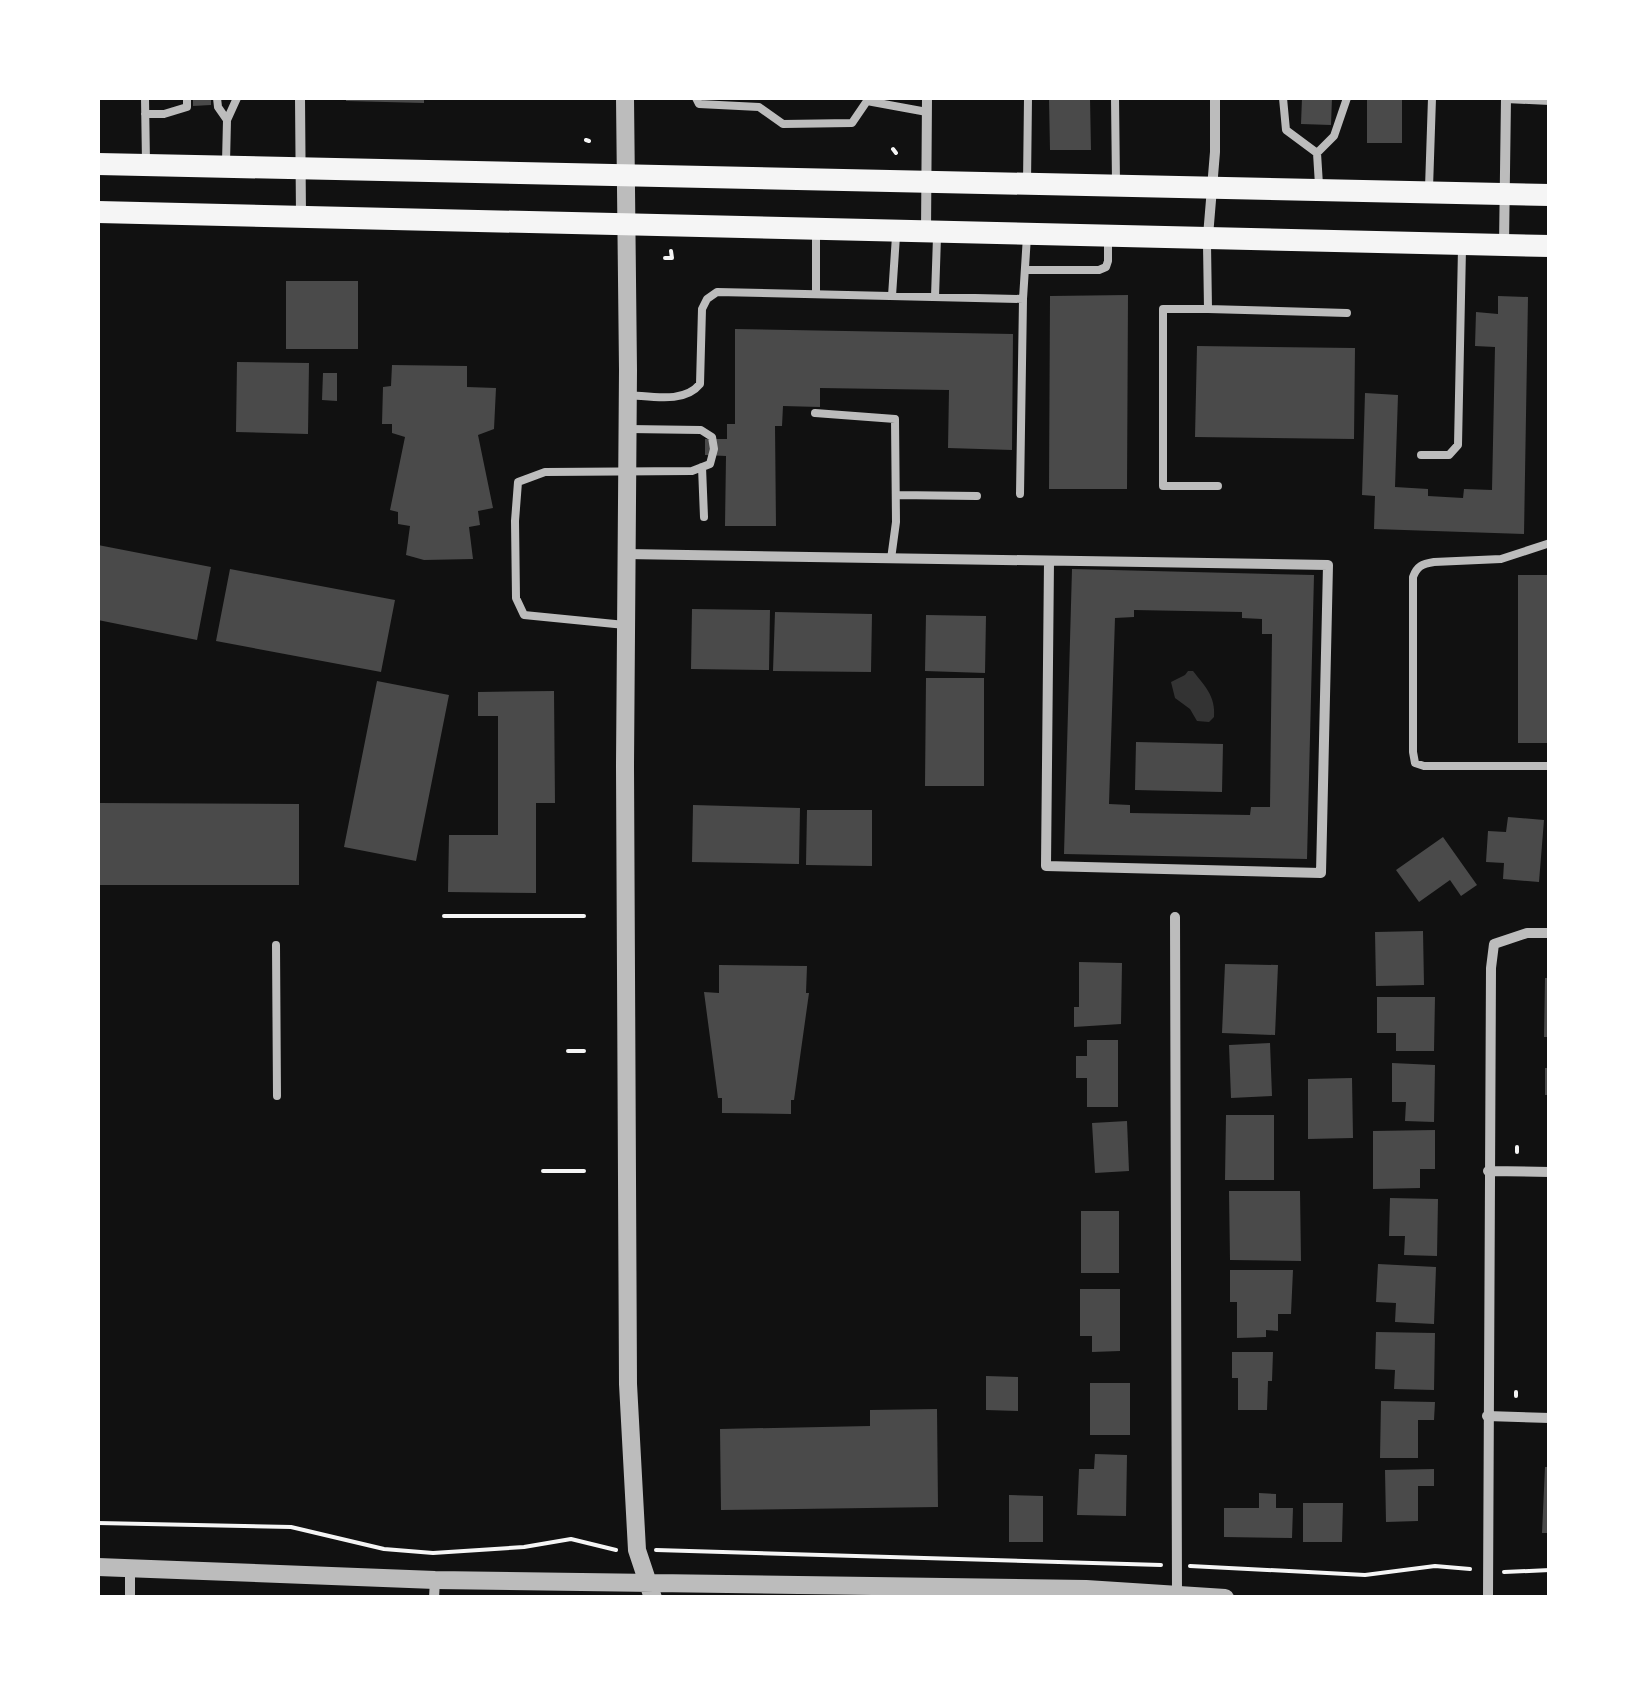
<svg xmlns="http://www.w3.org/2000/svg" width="1647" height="1695" viewBox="0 0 1647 1695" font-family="Manrope,sans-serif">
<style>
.water{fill:#333}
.building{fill:#4a4a4a;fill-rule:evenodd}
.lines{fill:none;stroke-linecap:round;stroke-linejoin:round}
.path{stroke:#f5f5f5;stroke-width:4}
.service{stroke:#bcbcbc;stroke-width:8}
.minor{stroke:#bcbcbc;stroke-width:10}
.tertiary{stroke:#bcbcbc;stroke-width:18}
.primary{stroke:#f5f5f5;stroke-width:22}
</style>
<rect width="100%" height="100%" fill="#111"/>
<!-- water -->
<path class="water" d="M1188,671H1193C1204,685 1216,696 1214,717L1209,722L1197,721L1190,709L1175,698L1171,682L1185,675Z"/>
<!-- building -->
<path class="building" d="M193,98H211V105L193,106Z
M346,98H424V103L346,101Z
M1049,98H1090L1091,150H1050Z
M1302,98H1332L1331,125L1301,124Z
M1367,98H1402V143H1367Z
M286,281H358V349H286Z
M1128,295L1127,489H1049L1050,296Z
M1498,296L1528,297L1524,534L1374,529L1375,496L1362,495L1365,393L1398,395L1395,487L1428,489V496L1463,498L1464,489L1492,490L1495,347L1475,346L1476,312L1498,314Z
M735,329L1013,334L1012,450L948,448L949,390L820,388V407L783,406L782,426H775L776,526H725L726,456L705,455V439H727V424H735Z
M1197,346L1355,348L1354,439L1195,437Z
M237,362L309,363L308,434L236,432Z
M392,365L467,366V387L496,388L494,429L478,435L493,508L478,511L480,525L469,527L473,559L424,560L406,555L410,526L398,524V512L390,510L405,437L392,433V424H382L383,387L391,386Z
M323,373H337V401L322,400Z
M98,545L211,567L197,640L98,620Z
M230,569L395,600L381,672L216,641Z
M1072,569L1314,575L1307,859L1064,854ZM1134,610L1242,612V618L1262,619V634H1272L1270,807H1251L1250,815L1130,813V805L1109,804L1115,618L1134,617Z
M1518,575H1550V743H1518Z
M692,609L770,610L769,670L691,669Z
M775,612L872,614L871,672L773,671Z
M926,615L986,616L985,673L925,671Z
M926,678H984V786H925Z
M377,681L449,695L416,861L344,847Z
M554,691L555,803H536V893L448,892L449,835H498V716H478V692Z
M1136,742L1223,744L1222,792L1135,790Z
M98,803L299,804V885H98Z
M693,805L800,808L799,864L692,862Z
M807,810H872V866L806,865Z
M1508,817L1544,820L1539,882L1503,879L1504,863L1486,862L1488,831L1506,832Z
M1443,837L1477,885L1461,896L1450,880L1419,902L1396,870Z
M1423,931L1424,985L1376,986L1375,932Z
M1079,962L1122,963L1121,1024L1074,1027V1007H1079Z
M1225,964L1278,965L1275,1035L1222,1033Z
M719,965L807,966L806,993H809L794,1100H791V1114L722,1113V1098H718L704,992L719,993Z
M1545,978H1550V1037H1544Z
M1377,997H1435L1434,1051H1396V1033H1377Z
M1087,1040H1118V1107H1087V1078H1076V1056H1087Z
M1270,1043L1272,1096L1231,1098L1229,1045Z
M1392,1063L1435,1065L1434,1122L1405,1121L1406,1102H1392Z
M1545,1068H1550V1095H1545Z
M1352,1078L1353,1138L1308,1139V1079Z
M1226,1115H1274V1180H1225Z
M1127,1121L1129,1171L1095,1173L1092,1123Z
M1435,1130V1169H1420V1188L1373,1189V1131Z
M1229,1191H1300L1301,1261L1230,1260Z
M1390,1198L1438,1199L1437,1256L1404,1255L1405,1236H1389Z
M1081,1211H1119V1273H1081Z
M1378,1264L1436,1267L1434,1324L1395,1322L1396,1303L1376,1302Z
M1230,1270H1293L1291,1314H1278V1331L1266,1330V1337L1237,1338V1302H1230Z
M1080,1289H1120V1351L1092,1352V1336H1080Z
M1376,1332L1435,1333L1434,1390L1394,1389L1395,1370L1375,1369Z
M1232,1352H1273L1272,1381H1268L1267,1410H1238V1378H1232Z
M986,1376L1018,1377V1411L986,1410Z
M1090,1383H1130V1435H1090Z
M1381,1401L1435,1402L1434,1420H1418V1458H1380Z
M937,1409L938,1507L721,1510L720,1429L870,1426V1410Z
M1095,1454L1127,1455L1126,1516L1077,1515L1079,1469H1094Z
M1545,1467H1550V1533H1542Z
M1434,1469V1486H1418V1521L1386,1522L1385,1470Z
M1259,1493L1276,1494V1508H1293L1292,1538L1224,1537V1508H1259Z
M1009,1495L1043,1496V1542H1009Z
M1303,1503H1343L1342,1542H1303Z"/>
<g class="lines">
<!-- path -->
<path class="path" d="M586,140L589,141
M893,149L896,153
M665,258H672L671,251
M444,916H584
M568,1051H584
M1517,1152V1147
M543,1171H584
M1516,1396V1392
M98,1523L291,1527L384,1549L433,1553L524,1547L571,1539L616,1550
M656,1550L1161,1565
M1190,1566L1365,1575L1435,1566L1470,1569
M1504,1572L1550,1570"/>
<!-- service -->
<path class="service" d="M145,98L146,163
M217,98L218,107L227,120
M696,98L699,104L759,107L783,124L852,123L867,101V98
M1115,98L1116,183
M1283,98L1286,130L1317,153
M1506,99L1550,101
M867,101L927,112
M145,114H164L187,107V98
M226,162L227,120L237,98
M1027,183L1028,98
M1319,185L1317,153L1334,136L1347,98
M1429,188L1432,98
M1207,244L1208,309H1163V486H1218
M1025,270H1099L1106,267L1108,261V238
M816,294V234
M892,296L896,236
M935,297L937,237
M1208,309L1347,313
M627,395C651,396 684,404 700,384L702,309L707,299L717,292L1023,299L1027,236
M815,413L895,419L896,522L891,559
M1421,455H1449L1458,445L1462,248
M702,467L704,517
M1020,494L1023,299
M896,495L977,496
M1550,543L1501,559L1434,562C1422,564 1417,566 1413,577V752L1415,763L1424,766H1550
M625,625L524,615L516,598L515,521L518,482L545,472L692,471L710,464L714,449L712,437L701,430L629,429
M276,945L277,1096"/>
<!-- minor -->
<path class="minor" d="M300,98L301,216
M926,231L927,98
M1208,236L1215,152V98
M1504,245L1506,98
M625,554L1328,565L1321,873L1046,866L1049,561
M1175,917L1177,1595
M1488,1171L1550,1172
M1487,1416L1550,1418
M130,1598V1568
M434,1598L435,1580
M1488,1598L1491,968L1494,944L1527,933H1550"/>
<!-- tertiary -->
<path class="tertiary" d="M625,98L628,370L625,766L628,1384L637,1550L653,1598
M98,1567L435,1580L1086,1589L1225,1598"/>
<!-- primary -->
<path class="primary" d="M98,164L1550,195
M98,212L1550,246"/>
</g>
<!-- border -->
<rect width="1647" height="1695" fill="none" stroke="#ffffff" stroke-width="200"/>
</svg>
